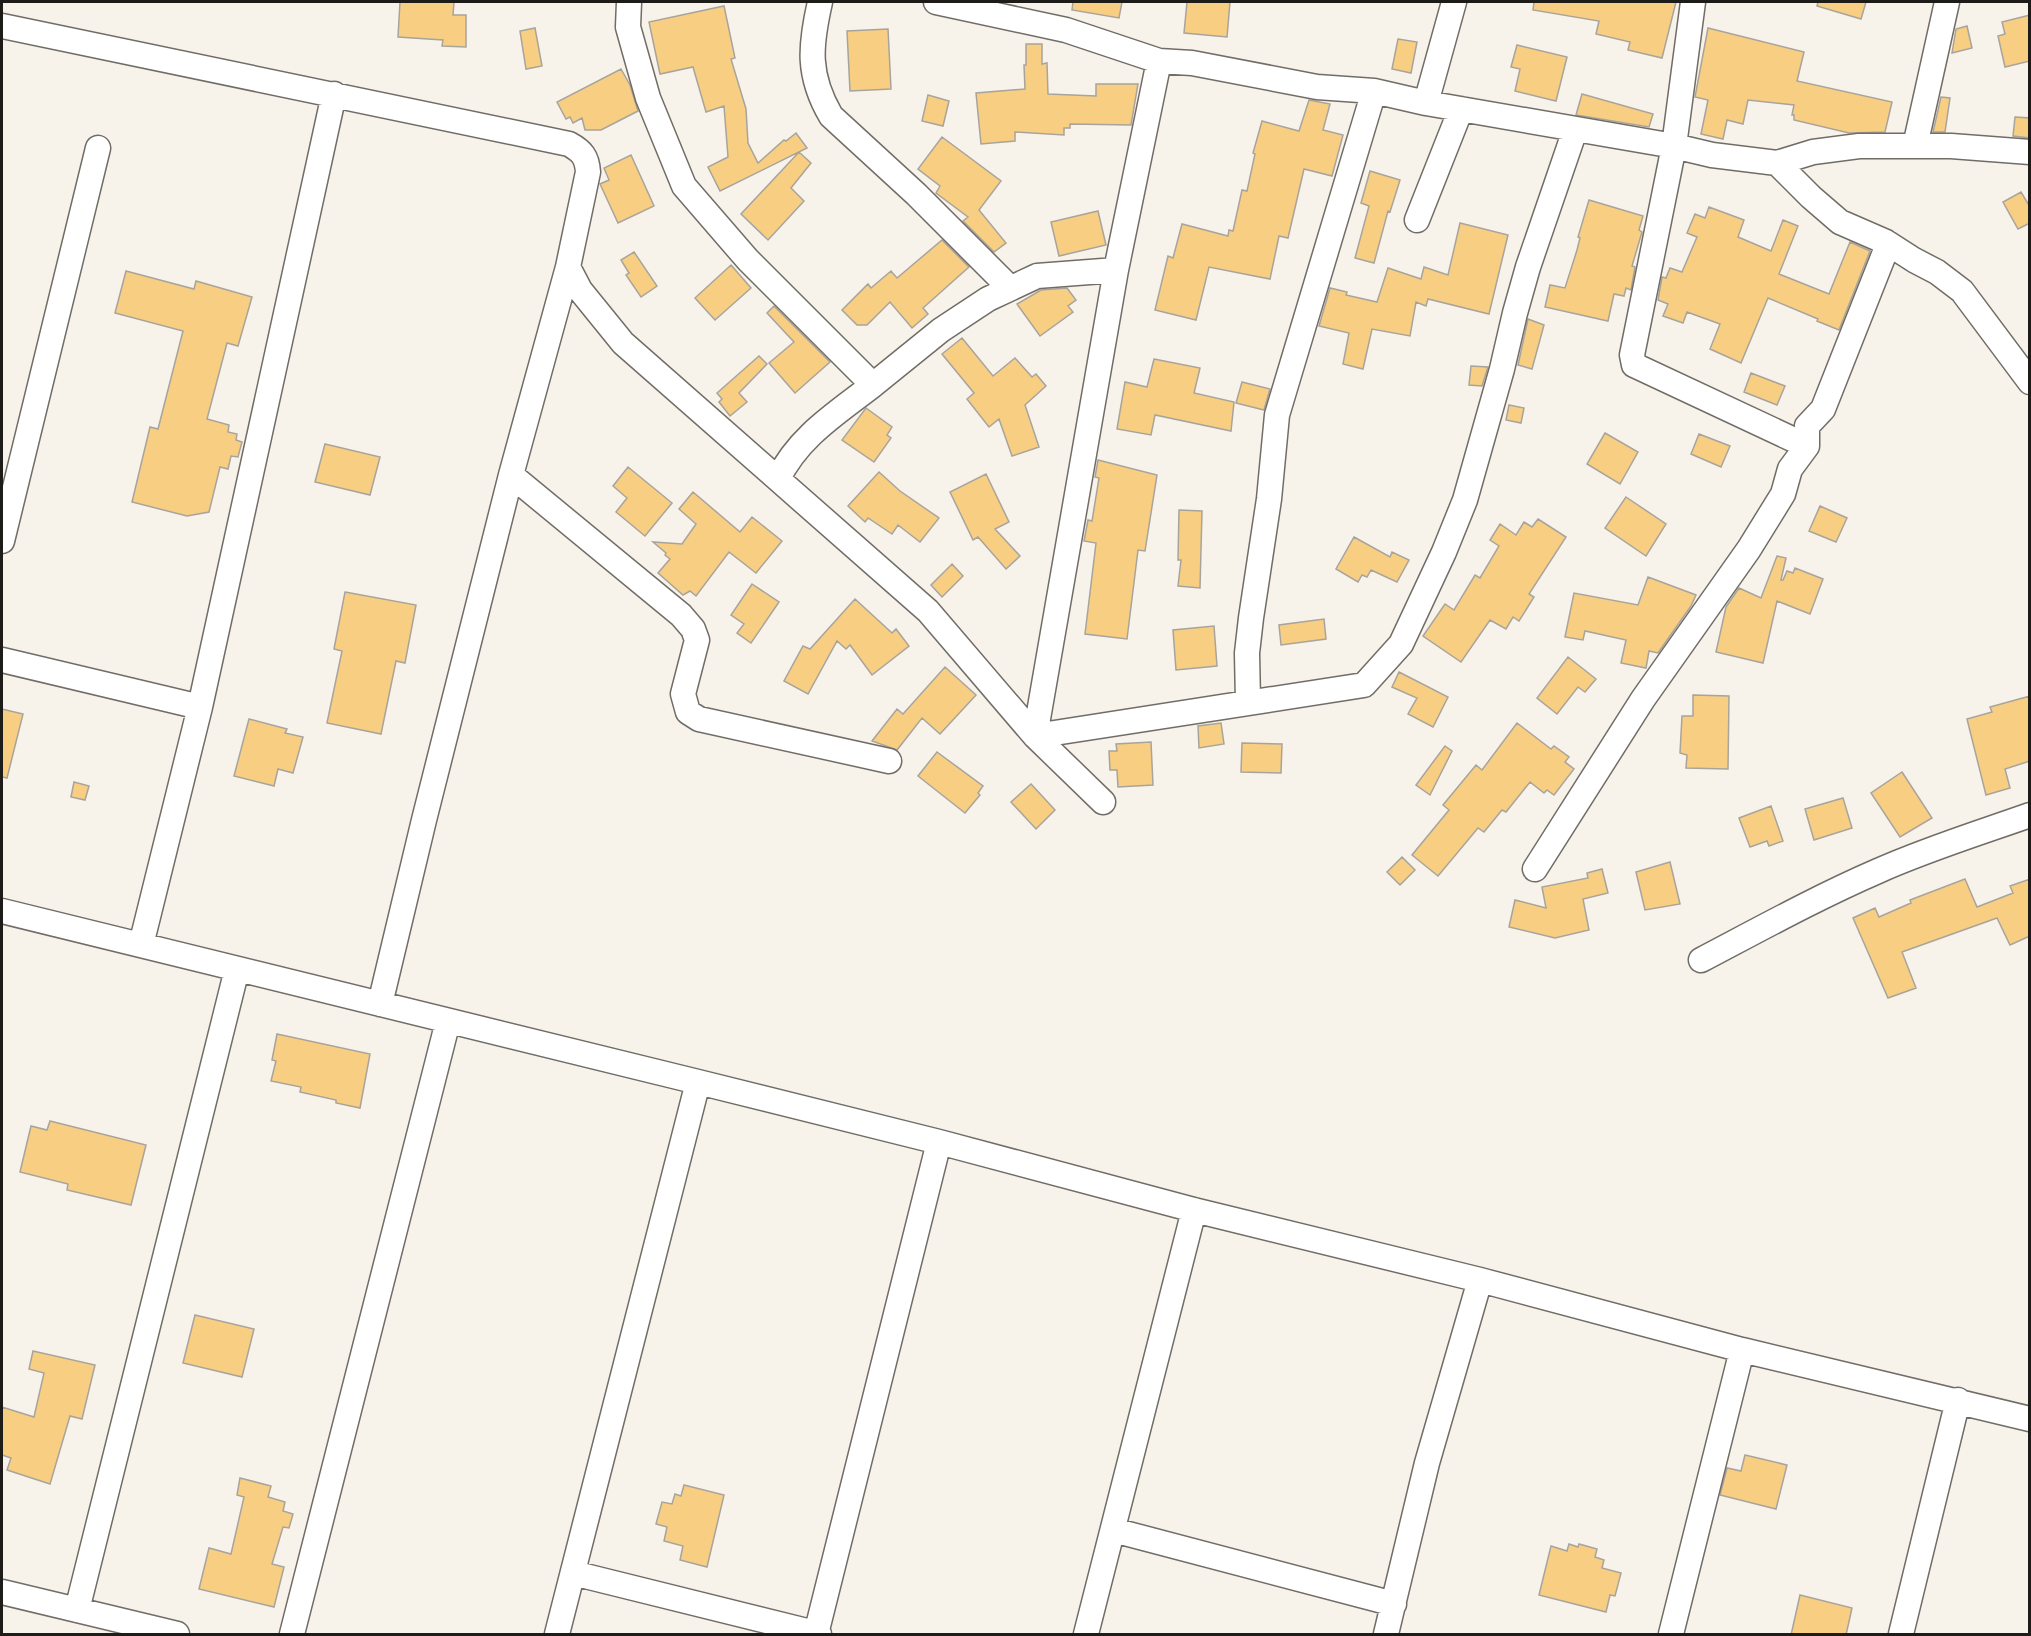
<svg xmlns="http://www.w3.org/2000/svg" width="2031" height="1636" viewBox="0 0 2031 1636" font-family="'Exo 2',sans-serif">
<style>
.building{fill:#f8cf82;stroke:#a8a49c;stroke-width:1.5}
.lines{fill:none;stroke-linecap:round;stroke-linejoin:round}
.minor-casing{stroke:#716d66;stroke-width:27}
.minor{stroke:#fff;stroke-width:24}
</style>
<rect width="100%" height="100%" fill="#f7f2ea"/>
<!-- building -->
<path class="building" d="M400,2H454L453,15H466V47L442,46L443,40L398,37Z
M1073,2H1122L1119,18L1072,10Z
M1187,2H1230L1227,37L1184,33Z
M1534,2H1676L1662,58L1628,50L1630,42L1596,34L1599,21L1533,10Z
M1818,2H1866L1861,19L1817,6Z
M724,6L735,58L731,59L746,109L748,143L758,163L784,140L786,141L796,133L807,148L720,191L708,167L728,157L724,106L706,112L693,67L660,74L649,22Z
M2030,15V61L2005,67L1998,36L2005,34L2002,22Z
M1967,26L1972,48L1952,53L1956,29Z
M535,28L542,66L526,69L520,31Z
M1708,28L1804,52L1797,81L1892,102L1885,132L1849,133L1794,120V115H1792L1794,105L1748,100L1743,124L1727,120L1723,139L1701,134L1708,100L1695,97Z
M888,29L891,89L850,91L847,31Z
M1398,39L1417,42L1411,73L1392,69Z
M1026,44H1042V64L1047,63L1048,94L1096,96V84H1138L1131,125L1070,124V128H1064V135L1015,132V141L981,144L976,93L1025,89L1024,65H1026Z
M1517,45L1567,57L1556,101L1515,91L1520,69L1511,67Z
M621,69L630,85L638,111L601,130H585L582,118L573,123L570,117L566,119L557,102Z
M1582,94L1653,114L1649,127L1576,115Z
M928,95L949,101L943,126L922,121Z
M1941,97L1950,98L1945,132H1933Z
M1309,100L1330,104L1323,130L1343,135L1332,176L1304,169L1288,238L1279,236L1270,279L1209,267L1196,320L1155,310L1168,256L1173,258L1182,224L1228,236L1229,230L1233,231L1242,190L1247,191L1255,154L1253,153L1262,121L1299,131Z
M2015,117L2030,118V138L2013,136Z
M942,137L1001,181L979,210L1006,243L994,252L963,221L968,217L936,193L940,186L918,169Z
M799,152L811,163L791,188L804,201L768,240L741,214Z
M631,155L654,206L618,223L600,184L609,180L604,168Z
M1370,171L1400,180L1390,212L1388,211L1374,263L1355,258L1369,206L1361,203Z
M2021,192L2030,207V223L2018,229L2003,202Z
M1589,200L1643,216L1639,230L1642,232L1632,266L1635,267L1631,290L1626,288L1624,296L1614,294L1608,321L1545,307L1550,285L1565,288L1577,250L1580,238L1578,237Z
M1709,207L1744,220L1738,237L1771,251L1783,220L1798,226L1779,274L1829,294L1850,242L1870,251L1839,330L1817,321L1818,319L1768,298L1741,363L1710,349L1720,324L1687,312L1683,323L1663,316L1668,304L1658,300L1662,277L1666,278L1670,268L1682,272L1697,237L1687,233L1695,214L1705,218Z
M1098,211L1106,245L1059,256L1051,222Z
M1460,223L1508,235L1489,314L1428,299L1426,306L1416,302L1410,336L1372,329L1363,369L1343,364L1349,333L1319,326L1330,288L1347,292L1346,295L1377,302L1388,268L1421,279L1424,267L1448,275Z
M942,240L969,267L923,308L928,314L912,328L890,302L867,325H857L842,310L868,284L871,288L891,271L897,278Z
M634,252L657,286L641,297L626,275L629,273L621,260Z
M731,265L751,288L715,320L695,298Z
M126,271L194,289L196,281L252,297L238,346L227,343L207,419L229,425L228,432L237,434L236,440L242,442L238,457L231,456L228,469L220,467L209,512L187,516L132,502L150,427L158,429L183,331L115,313Z
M1067,288L1076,300L1068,306L1073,312L1040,336L1017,304L1041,290Z
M774,306L830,362L795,393L769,363L794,342L767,313Z
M1528,319L1544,325L1532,369L1518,365Z
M962,338L993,376L1015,358L1032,377L1036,374L1046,386L1025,405L1039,447L1012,456L999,419L989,427L967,399L974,393L942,354Z
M759,356L767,364L739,393L747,402L730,416L719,402L722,399L717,393Z
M1154,359L1200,368L1194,393L1234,402L1231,431L1155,415L1151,435L1117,429L1125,382L1147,387Z
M1471,366L1488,367L1482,386L1469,385Z
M1751,373L1785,386L1777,405L1744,392Z
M1242,382L1270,389L1264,410L1236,403Z
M1509,405L1524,408L1521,423L1506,420Z
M866,408L892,427L887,435L891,438L874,462L842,440Z
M1605,433L1638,452L1620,484L1587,464Z
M1699,434L1730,446L1721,467L1691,454Z
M325,444L380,457L370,495L315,482Z
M1098,460L1157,475L1145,551L1138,550L1127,639L1085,634L1096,543L1084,541L1088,520L1092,521L1099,478L1095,477Z
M628,467L672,503L645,536L616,512L627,498L613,486Z
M879,472L900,491L939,518L920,542L898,525L892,534L868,518L865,522L848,506Z
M986,474L1009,522L995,529L1020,556L1006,569L978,537L973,540L950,492Z
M693,492L740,532L752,517L782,541L756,573L729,552L696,596L690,591L683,595L658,573L670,559L665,555L666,553L653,542L682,544L696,524L679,509Z
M1626,497L1666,524L1646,556L1605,528Z
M1820,506L1847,518L1836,542L1809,531Z
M1179,510L1202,511L1200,588L1178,586L1181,560H1178Z
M1538,519L1566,537L1529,594L1534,597L1519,621L1513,617L1506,629L1490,620L1461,662L1423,636L1445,604L1454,610L1475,575L1480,578L1499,546L1490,540L1500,524L1516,535L1524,522L1532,527Z
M1354,537L1390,557L1392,552L1409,560L1397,582L1371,570L1367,577L1362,575L1358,582L1336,569Z
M1777,556L1786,558L1781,580H1783L1787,571L1793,573L1795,568L1823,579L1810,614L1777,601L1763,663L1716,652L1726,607L1739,588L1761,598Z
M952,564L963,576L942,597L931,585Z
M1648,577L1696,595L1691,606L1658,653L1649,651L1646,668L1621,663L1626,640L1585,631L1583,640L1565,637L1574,593L1638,605Z
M752,584L779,602L751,643L737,633L744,624L731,615Z
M345,592L416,605L405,663L396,661L381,734L327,723L342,651L334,649Z
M855,599L892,633L896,629L909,646L872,675L850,645L846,649L837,641L808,694L784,681L803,646L810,649Z
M1324,619L1326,639L1281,645L1279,625Z
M1214,626L1217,666L1176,670L1173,630Z
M1568,657L1596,679L1585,692L1578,687L1557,714L1537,698Z
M945,667L976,695L940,734L922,718L897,750L872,741L897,709L903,714Z
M1399,672L1448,697L1433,727L1408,714L1417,698L1392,687Z
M1693,695L1729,696L1728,769L1686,768L1687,755L1680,753L1682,716H1693Z
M2030,696V761L2005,769L2010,788L1986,795L1967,719L1992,712L1990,707Z
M2,709L23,714L7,778L2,777Z
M249,719L287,729L285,733L303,737L293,773L278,769L274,786L234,776Z
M1221,723L1224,744L1199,748L1198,726Z
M1517,723L1551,749L1554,746L1569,757L1565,762L1574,769L1554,795L1547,790L1544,793L1530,782L1506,812L1502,810L1484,832L1478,828L1438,876L1412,855L1449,810L1443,805L1476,765L1482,770Z
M1151,742L1153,785L1118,787L1117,770H1110L1109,751H1117L1116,744Z
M1242,743L1282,744L1281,773L1241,772Z
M1445,746L1452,751L1430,795L1416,785Z
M937,752L983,786L978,793L980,795L965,813L918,776Z
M1902,772L1932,818L1900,837L1871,793Z
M74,782L89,786L85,800L71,797Z
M1031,784L1055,810L1036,829L1011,802Z
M1843,798L1852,828L1814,840L1805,809Z
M1771,806L1783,841L1769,846L1767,841L1750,847L1739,818Z
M1402,857L1415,870L1400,885L1387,872Z
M1670,862L1680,904L1645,910L1636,872Z
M1602,869L1608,893L1583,899L1589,930L1555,938L1509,927L1515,900L1546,908L1542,887L1588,878L1587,873Z
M1965,879L1977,907L2013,893L2010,886L2030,879V936L2010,945L1997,918L1902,952L1916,988L1888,998L1853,918L1875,908L1879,917L1911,903L1910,900Z
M277,1034L370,1054L360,1108L336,1103V1100L300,1092L301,1087L271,1081L276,1061L272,1060Z
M50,1121L146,1145L131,1205L67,1190L68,1184L20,1172L31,1126L47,1130Z
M195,1315L254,1329L242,1377L183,1363Z
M33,1351L95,1365L82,1419L70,1416L50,1484L7,1470L11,1458L2,1455V1407L34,1417L44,1373L29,1369Z
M1745,1455L1787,1465L1776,1509L1720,1495L1727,1468L1741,1471Z
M240,1478L271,1486L268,1497L285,1502L283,1511L293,1514L289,1528L283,1527L272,1564L284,1567L274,1607L199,1589L209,1548L231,1554L244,1497L237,1495Z
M684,1485L724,1495L707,1567L680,1560L683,1546L664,1541L667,1527L656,1524L662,1502L672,1504L675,1494L681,1496Z
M1569,1544L1578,1547L1579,1544L1597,1549L1595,1557L1604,1560L1602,1568L1621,1573L1615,1596L1610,1595L1606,1612L1539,1595L1551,1546L1567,1551Z
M1800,1595L1852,1608L1846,1635H1791Z"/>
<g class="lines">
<!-- minor casing -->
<g class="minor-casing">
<path id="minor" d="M629,2L628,27L648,98L684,186L748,260L873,385L941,330L988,299L1037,276L1116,270
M820,2C810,46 807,75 831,116L916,194L1010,288
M936,2L1066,30L1159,61L1192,63L1317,87L1374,91L1426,103L1674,146L1712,155L1777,163L1813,152L1859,146H1951L2030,152
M1693,2L1674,146L1632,355L1634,365L1807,446V426L1823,409L1887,247L1886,242
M2,26L569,144C582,151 587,157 588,172L568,267L511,475L424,820L380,1004
M1159,61L1116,270L1035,736L1364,685L1401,644L1444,552L1465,500L1502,369L1515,313L1528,267L1575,130
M1426,103L1454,2
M1915,146L1947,2
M1777,163L1811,197L1840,222L1886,242L1914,260L1937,272L1962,291L2030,382
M1417,220L1461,109
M568,267L580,290L623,343L928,611L1035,736L1103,802
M511,475L681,615L693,629L697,640L683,694L688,712L699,719L889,761
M778,479C798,437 837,413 873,385
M2,541L98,148
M2,660L200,707
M1248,702L1247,653L1251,618L1269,499L1277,415L1374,91
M1535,869L1643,699L1749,549L1783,494L1790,469L1807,446
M2,911L698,1082L939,1142L1194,1210L1480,1280L1742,1350L2030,1419
M141,945L200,707L334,94
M1701,960C1760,929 1818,897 1878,871C1927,849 1979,833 2030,815
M1113,1530L1394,1604
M573,1573L819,1634
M2,1592L177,1634
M77,1610L237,969
M292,1634L448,1021
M557,1634L698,1082
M816,1634L939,1142
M1086,1634L1194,1210
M1386,1634L1427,1463L1480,1280
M1671,1634L1742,1350
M1901,1634L1958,1400"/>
</g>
<!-- minor -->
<use href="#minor" class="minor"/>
</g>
<!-- border -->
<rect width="2031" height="1636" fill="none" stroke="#1e1c19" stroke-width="6"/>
</svg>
